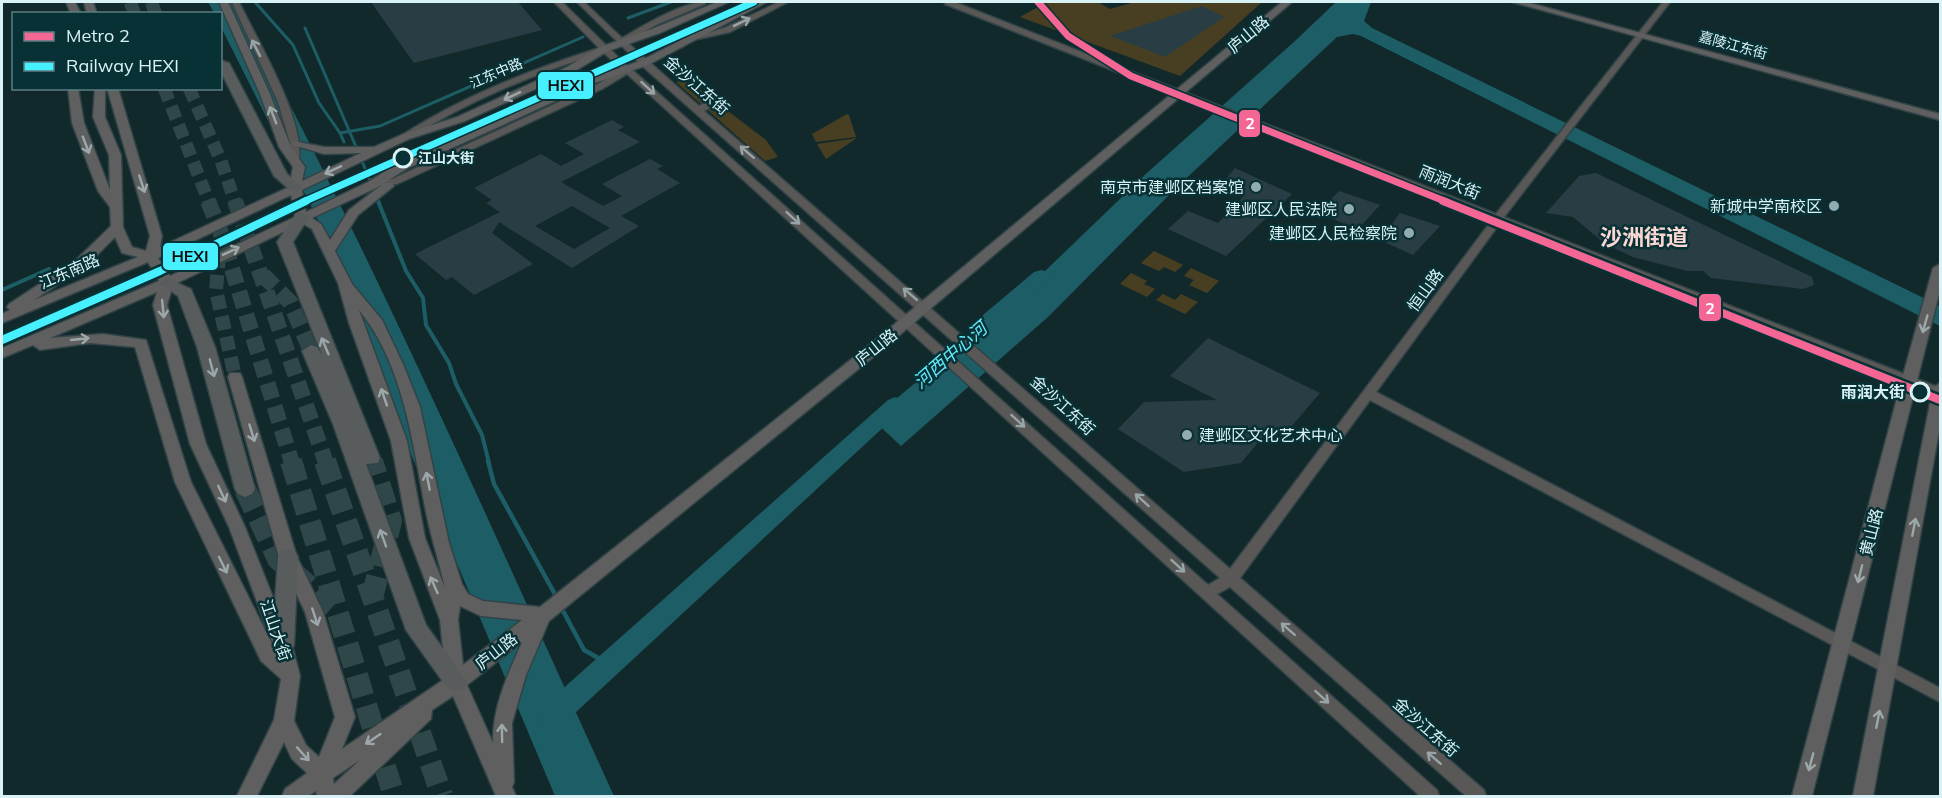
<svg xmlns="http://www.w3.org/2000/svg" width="1942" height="798" viewBox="0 0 1942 798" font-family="Mulish,'Noto Sans SC',sans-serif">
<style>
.green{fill:#483f22}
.water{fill:#1d5e66}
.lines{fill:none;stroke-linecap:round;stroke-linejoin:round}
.stream-far2{stroke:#1d5e66;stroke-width:3}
.stream-far1{stroke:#1d5e66;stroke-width:4}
.stream{stroke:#1d5e66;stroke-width:4.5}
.river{fill:#1d5e66;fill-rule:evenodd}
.building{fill:#283e44;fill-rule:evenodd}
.major-tunnel{stroke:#30474a;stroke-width:14;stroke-dasharray:14 7;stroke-linecap:butt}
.highway-tunnel-far2{stroke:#30474a;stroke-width:13;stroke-dasharray:13 7;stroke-linecap:butt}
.highway-tunnel-far1{stroke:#30474a;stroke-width:16;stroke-dasharray:16 8;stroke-linecap:butt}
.highway-tunnel{stroke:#30474a;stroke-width:22;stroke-dasharray:22 10;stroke-linecap:butt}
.minor-casing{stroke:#304346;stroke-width:3}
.major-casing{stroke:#304346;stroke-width:3}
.highway-casing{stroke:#304346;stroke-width:3}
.minor{fill:#595857;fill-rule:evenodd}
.major{fill:#5f5f5f;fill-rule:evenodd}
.highway{fill:#595c5c;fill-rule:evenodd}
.rail-1-far1-casing{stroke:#083136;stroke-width:10}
.rail-1-casing{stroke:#083136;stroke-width:13}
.rail-1-far1{stroke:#46f0ff;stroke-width:7}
.rail-1{stroke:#46f0ff;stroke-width:8}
.metro-1-far1-casing{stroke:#083136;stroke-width:10}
.metro-1-casing{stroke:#083136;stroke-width:13}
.metro-1-far1{stroke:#f46693;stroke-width:7}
.metro-1{stroke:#f46693;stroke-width:8}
.oneway{stroke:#98a5a6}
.oneway2{stroke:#9ca8aa}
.oneway3{stroke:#98a7a9}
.stop-dot{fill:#083136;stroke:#d8f2f6;stroke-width:3}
.poi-dot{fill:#93acaf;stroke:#083136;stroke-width:2}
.labels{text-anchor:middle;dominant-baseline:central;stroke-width:5;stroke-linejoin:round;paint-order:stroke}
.far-street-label{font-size:14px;fill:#d8f2f6;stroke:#083136}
.far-stop-label{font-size:14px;font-weight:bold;fill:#d8f2f6;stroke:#083136;text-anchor:start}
.street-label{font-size:16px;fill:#d8f2f6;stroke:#083136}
.poi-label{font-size:16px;fill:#d8f2f6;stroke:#083136;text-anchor:end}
.stop-label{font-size:16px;font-weight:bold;fill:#d8f2f6;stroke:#083136;text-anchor:end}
.water-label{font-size:18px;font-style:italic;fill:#62eafc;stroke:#083136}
.district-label{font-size:22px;font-weight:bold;fill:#fbd8d3;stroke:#083136}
.line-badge{stroke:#083136;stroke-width:2}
.badge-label{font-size:16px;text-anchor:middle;font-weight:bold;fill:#fff}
.pale-badge-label{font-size:16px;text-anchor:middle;font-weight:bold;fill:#111}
</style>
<rect width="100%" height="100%" fill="#12292c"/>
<!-- green -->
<path class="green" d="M1047,2H1098L1110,9L1135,2H1262L1180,76L1020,17Z
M686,79L766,140L778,157L765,161L676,82Z
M847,114L849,115L856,137L816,142L812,134Z
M857,138L826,159L817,144Z
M1154,251L1183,265L1175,272L1164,267L1159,271L1141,263Z
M1191,268L1219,281L1207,293L1189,285L1194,280L1184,276Z
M1131,273L1147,281L1144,284L1155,289L1147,297L1120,284Z
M1163,294L1175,300L1181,294L1198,302L1185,314L1156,300Z"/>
<!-- water -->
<path class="water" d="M208,2H236C375,260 492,530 614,796H555L397,421L324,232L221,27L220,14L214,13Z
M1336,2H1371L1364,21L1372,28L1940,306V326L1361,36L1353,34L1337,37L1177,187L1048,317L901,446L872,419L1018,297L1148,172L1295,41Z"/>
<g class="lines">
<!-- stream-far2 -->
<path class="stream-far2" d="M255,2L293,45L319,103L340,133L380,126L583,37
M628,18L671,2
M305,28L357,149
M340,133L344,142
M361,159L372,185
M376,195L379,202"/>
<!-- stream-far1 -->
<path class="stream-far1" d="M378,201L406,271L423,298L426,325L449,363L456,384L482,435L489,463
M2,290L49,269"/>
<!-- stream -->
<path class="stream" d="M488,461L494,484L557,598
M561,607L584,650L609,664"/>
<!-- river -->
<path class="river" d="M1041,270L1048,272L1050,276L1048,280L997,325H983L980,320L983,315L1034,272Z
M895,397L902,400L906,405L902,410L561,726L551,730L541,726L537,717L541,708L888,400Z"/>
</g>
<!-- building -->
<path class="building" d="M371,2H518L542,30L414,63Z
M1202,6L1224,17L1165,57L1110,36Z
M612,120L624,127L618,130L640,142L561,182L603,206L622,196L602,184L650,159L663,166L657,169L680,183L621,216L639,226L572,268L499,222L492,233L533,264L474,295L452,277L446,280L415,254L500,212L486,203L492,200L474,188L541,154L561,166L584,154L565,143ZM572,206L610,228L574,249L535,226Z
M1235,168L1292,194L1226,256L1168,229L1188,211L1218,223L1243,197L1219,187Z
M1596,173L1812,277L1814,285L1803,289L1711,278L1703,271H1687L1633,257L1605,244L1573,217L1546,213L1579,176Z
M1339,191L1380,205L1358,229L1318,213Z
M1400,213L1440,226L1413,255L1380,240Z
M1208,338L1320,393L1284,435L1270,428L1241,463L1184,472L1118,429L1144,402L1217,400L1170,376Z"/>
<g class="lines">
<!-- major-tunnel -->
<path class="major-tunnel" d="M221,233L216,290L235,377"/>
<!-- highway-tunnel-far2 -->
<path class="highway-tunnel-far2" d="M130,2L135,14
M151,2L156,14
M164,88L209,202
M189,88L221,161L235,202"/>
<!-- highway-tunnel-far1 -->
<path class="highway-tunnel-far1" d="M208,201L221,233L292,463
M235,201L326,463
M263,275L290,302L311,351
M371,458L373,463"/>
<!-- highway-tunnel -->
<path class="highway-tunnel" d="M291,461L394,796
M325,461L442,796
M245,489L278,559L338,612
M372,598L391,521L372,461"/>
<!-- minor casing -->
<g class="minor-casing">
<path id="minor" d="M232,2H239C256,38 309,126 298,163L295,164L290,161V143L278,102Z
M554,2H562L618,57L1208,585L1220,578L641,65L577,2H584L622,38C643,26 682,2 705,2V4L656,25L627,42L699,106L714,98H720V102L704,111L1230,569L1492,220L945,4V2H954L1496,214L1663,2H1670L1504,217L1940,388V396L1500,223L1376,392L1940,688V702L1370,400L1240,578L1484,790L1486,796H1466L1230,587L1217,594L1437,790L1439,796H1420L627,74L602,89L397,184L370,187V183L392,179L596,85L622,70L603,52C534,74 469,100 408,139H402V135C463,96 530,70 599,48Z
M779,2H788L730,32L698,39L694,37L724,28Z"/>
</g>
<!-- major casing -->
<g class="major-casing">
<path id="major" d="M66,2H75L81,14H71Z
M84,2H93L97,14H87Z
M219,2H228L270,94L291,147L305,167L302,181L361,153L324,154L293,145V141L324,147H374L401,135L457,117L567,67L600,47L652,29L717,2H729L660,33L608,51L575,71L465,121L409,139L302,190L306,212L368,182L400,162L587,79L640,61L756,2H767L648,65L595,83L408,168L376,188L312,218L321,224L330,240L349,210L384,183H392L394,186L358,215L335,251L352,284L382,320L403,364L420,407L449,543L462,584L468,594L483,601L540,607L873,342L1282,2H1292L883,349L549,621L526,675L512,723L514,782L512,787L516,796H496L453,696L432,710L431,719L350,796H317L316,791L308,796H282L285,789L307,773L292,759L284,742L257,796H237L274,720L281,679L261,661L175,482L135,347L90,343L40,350L33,345L2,358V348L159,281L148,262L2,323V314L10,310L7,307L9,304L76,260L111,226L110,207L98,191L72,123L68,88H78L84,123L110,190L109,155L93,117L95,88H105V117L121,155L123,227L132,247L146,251L150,236L107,88H118L162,236L160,247L289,187L293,167L279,147L260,94ZM291,195L295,217L170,276L158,258ZM302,223L312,229L338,283L349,323L391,441L409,538L440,620L446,678L342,749L355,717L323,612L297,557L242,377L240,373H230L228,377L279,557L305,612L335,717L319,757L306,745L294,721L300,676L292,645L245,527L206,444L167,305L173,285ZM115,237L122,253L138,257L34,300L86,266ZM157,292L153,305L190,444L229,527L275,650L191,482L146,340L103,334L50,338ZM359,310C405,366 413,448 427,517C432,541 440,564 445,588L425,538L407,441ZM460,606L481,616L522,620L463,665L458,620ZM522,642C508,674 492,708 493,743L467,685ZM360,760L334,784L333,778Z
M1512,2H1526L1940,114V120Z
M1940,264V290L1812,796H1792L1902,379L1933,268Z
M1940,383V426L1873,796H1853L1933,388Z"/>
</g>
<!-- highway casing -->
<g class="highway-casing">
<path id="highway" d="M220,60L229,63L287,174L302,187L300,190H290L274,176L220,70Z
M301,212L309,217L293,242L380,458L378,463L366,464L426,625L467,682L464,689L456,692L448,689L406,630L333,424L302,351L311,345L317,347L322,355L277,242L296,214Z
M167,278L191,289L215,347L255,489L252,494L245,497L238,494L235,489L197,347L178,296L159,283Z
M288,549L295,551L298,557L294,645L291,652L283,655L275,652L272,645L278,557L281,551Z"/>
</g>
<!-- minor -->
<use href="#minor" class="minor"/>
<!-- major -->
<use href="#major" class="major"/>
<!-- highway -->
<use href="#highway" class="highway"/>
<!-- rail-1-far1 casing -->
<g class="rail-1-far1-casing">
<path id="rail-1-far1" d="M303,202L754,2"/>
</g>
<!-- rail-1 casing -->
<g class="rail-1-casing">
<path id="rail-1" d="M2,340L160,271L306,201"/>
</g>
<!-- rail-1-far1 -->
<use href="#rail-1-far1" class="rail-1-far1"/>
<!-- rail-1 -->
<use href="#rail-1" class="rail-1"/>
<!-- metro-1-far1 casing -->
<g class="metro-1-far1-casing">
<path id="metro-1-far1" d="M1038,2L1068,36L1131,76L1447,202"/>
</g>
<!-- metro-1 casing -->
<g class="metro-1-casing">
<path id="metro-1" d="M1443,201L1940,400"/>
</g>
<!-- metro-1-far1 -->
<use href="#metro-1-far1" class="metro-1-far1"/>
<!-- metro-1 -->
<use href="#metro-1" class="metro-1"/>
</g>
<!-- one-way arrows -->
<defs><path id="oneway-shaft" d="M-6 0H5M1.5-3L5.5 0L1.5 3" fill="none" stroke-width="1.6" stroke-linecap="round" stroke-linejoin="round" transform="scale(1.5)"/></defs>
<g class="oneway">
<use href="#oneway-shaft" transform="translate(742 22) rotate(-26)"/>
<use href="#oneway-shaft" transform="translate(256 48) rotate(-117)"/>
<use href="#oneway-shaft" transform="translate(648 88) rotate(42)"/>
<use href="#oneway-shaft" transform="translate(747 152) rotate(-139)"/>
<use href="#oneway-shaft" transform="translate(793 218) rotate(42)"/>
<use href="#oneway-shaft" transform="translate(910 294) rotate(-139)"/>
<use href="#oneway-shaft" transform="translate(1018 421) rotate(42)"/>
<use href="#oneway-shaft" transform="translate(1142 500) rotate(-138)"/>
<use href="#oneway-shaft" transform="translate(1178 566) rotate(42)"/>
<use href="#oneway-shaft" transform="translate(1288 629) rotate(-139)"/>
<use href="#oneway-shaft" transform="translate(1322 697) rotate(42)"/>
<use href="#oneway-shaft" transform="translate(1434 758) rotate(-139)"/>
</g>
<g class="oneway2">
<use href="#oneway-shaft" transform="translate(512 96) rotate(155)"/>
<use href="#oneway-shaft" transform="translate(273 115) rotate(-111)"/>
<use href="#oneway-shaft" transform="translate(86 145) rotate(69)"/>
<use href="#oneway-shaft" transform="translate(333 170) rotate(155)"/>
<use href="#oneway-shaft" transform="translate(142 184) rotate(72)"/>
<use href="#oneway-shaft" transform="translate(231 251) rotate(-25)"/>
<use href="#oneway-shaft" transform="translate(163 309) rotate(84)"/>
<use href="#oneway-shaft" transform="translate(1925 324) rotate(106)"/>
<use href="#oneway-shaft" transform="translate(80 339) rotate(-6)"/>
<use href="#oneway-shaft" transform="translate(384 397) rotate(-109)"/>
<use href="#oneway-shaft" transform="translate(252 433) rotate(73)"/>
<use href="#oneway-shaft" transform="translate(428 481) rotate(-101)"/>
<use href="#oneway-shaft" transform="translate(222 494) rotate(65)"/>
<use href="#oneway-shaft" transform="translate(1914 527) rotate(-79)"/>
<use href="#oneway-shaft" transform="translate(223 565) rotate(64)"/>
<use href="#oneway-shaft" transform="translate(1860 574) rotate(104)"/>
<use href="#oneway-shaft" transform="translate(434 585) rotate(-114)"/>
<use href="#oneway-shaft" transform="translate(315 617) rotate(72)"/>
<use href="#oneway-shaft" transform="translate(1878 719) rotate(-79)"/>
<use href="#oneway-shaft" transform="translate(502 733) rotate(-91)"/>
<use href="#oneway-shaft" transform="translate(373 739) rotate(146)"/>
<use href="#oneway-shaft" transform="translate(303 754) rotate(48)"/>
<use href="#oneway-shaft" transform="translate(1811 762) rotate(105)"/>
</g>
<g class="oneway3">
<use href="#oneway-shaft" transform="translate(325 346) rotate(-113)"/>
<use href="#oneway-shaft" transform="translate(212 368) rotate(75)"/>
<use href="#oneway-shaft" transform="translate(383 538) rotate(-110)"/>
</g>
<!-- markers -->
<g class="stop-dot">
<circle cx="403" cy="158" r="9"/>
<circle cx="1920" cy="392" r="9"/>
</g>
<g class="poi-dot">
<circle cx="1256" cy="187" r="6"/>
<circle cx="1834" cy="206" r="6"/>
<circle cx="1349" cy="209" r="6"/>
<circle cx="1409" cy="233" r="6"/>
<circle cx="1187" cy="435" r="6"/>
</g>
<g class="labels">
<!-- far-street labels -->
<g class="far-street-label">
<text transform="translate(1733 45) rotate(15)">嘉陵江东街</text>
<text transform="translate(496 73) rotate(-23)">江东中路</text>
</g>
<!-- far-stop labels -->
<g class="far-stop-label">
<text x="418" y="158">江山大街</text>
</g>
<!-- street labels -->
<g class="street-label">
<text transform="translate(1248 34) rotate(-40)">庐山路</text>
<text transform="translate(697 85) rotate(41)">金沙江东街</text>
<text transform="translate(1450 182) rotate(22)">雨润大街</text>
<text transform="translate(69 271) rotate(-23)">江东南路</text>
<text transform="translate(1425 290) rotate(-54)">恒山路</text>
<text transform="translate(876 347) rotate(-39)">庐山路</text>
<text transform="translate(1063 405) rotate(42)">金沙江东街</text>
<text transform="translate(1871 532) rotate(-76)">黄山路</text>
<text transform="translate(276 630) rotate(71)">江山大街</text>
<text transform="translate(496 651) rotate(-38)">庐山路</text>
<text transform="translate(1426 727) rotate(41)">金沙江东街</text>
</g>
<!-- poi labels -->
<g class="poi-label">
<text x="1244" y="187">南京市建邺区档案馆</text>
<text x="1822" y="206">新城中学南校区</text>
<text x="1337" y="209">建邺区人民法院</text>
<text x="1397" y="233">建邺区人民检察院</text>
<text x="1199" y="435" text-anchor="start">建邺区文化艺术中心</text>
</g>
<!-- stop labels -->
<g class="stop-label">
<text x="1905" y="392">雨润大街</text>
</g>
<!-- water labels -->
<g class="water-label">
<text transform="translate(950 355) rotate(-41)">河西中心河</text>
</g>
<!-- district labels -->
<g class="district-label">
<text x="1644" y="237">沙洲街道</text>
</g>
</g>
<g class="line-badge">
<rect x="537" y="71" width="57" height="29" rx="6" fill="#46f0ff"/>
<rect x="1238" y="109" width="23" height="29" rx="6" fill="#f46693"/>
<rect x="162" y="242" width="57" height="29" rx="6" fill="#46f0ff"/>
<rect x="1698" y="293" width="24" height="29" rx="6" fill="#f46693"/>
</g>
<g class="badge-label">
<text x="1250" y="129">2</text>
<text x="1710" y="314">2</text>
</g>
<g class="pale-badge-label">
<text x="566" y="91">HEXI</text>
<text x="190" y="262">HEXI</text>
</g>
<!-- border -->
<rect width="1942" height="798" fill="none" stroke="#d8f2f6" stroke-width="6"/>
<!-- legend -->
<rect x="12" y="12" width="210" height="78" fill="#083136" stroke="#5b7e83" stroke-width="1.5"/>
<rect x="24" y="32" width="30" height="9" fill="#f46693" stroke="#5b7e83" stroke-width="1.5"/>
<text x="66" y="42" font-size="18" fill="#d8f2f6">Metro 2</text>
<rect x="24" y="62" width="30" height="9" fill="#46f0ff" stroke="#5b7e83" stroke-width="1.5"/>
<text x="66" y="72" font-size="18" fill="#d8f2f6">Railway HEXI</text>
</svg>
